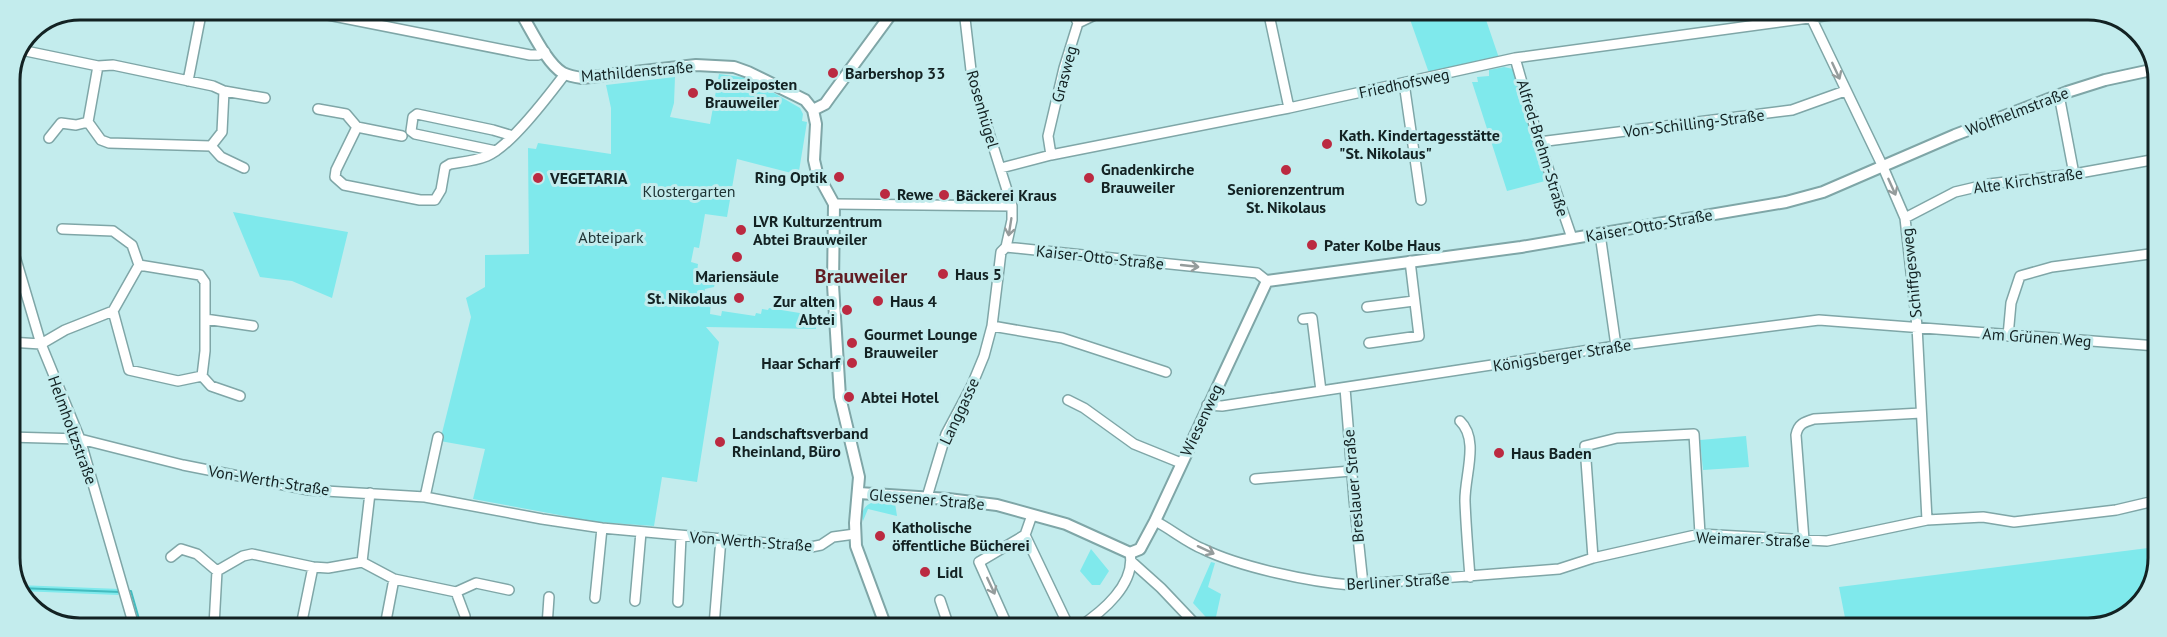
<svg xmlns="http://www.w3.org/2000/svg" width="2167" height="637" viewBox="0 0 2167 637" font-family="'PT Sans',sans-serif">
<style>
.green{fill:#7fe9ec}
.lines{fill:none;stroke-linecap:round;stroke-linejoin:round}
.stream{stroke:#42bcbf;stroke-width:2}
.minor-casing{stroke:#7fa6a7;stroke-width:12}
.tertiary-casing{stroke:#7fa6a7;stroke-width:14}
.minor{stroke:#fff;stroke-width:9}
.tertiary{stroke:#fff;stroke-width:10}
.oneway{stroke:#959c9c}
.poi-dot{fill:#bb2a41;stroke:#c3eced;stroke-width:2}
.labels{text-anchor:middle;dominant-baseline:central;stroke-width:6;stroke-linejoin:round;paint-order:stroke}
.street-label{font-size:16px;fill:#132223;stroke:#c3eced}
.poi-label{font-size:16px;font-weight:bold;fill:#132223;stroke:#c3eced;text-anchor:start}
.park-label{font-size:16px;fill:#1d3233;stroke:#c3eced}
.quarter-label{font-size:20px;font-weight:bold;fill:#621d24;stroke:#c3eced}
.rim{fill:none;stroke:#132223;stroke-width:3}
</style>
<rect width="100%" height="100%" fill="#c3eced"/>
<!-- green -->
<path class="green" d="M1407,11H1483L1499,58L1429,73Z
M1504,67L1513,69L1549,180L1507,191L1472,82H1478L1477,77L1489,76V70Z
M719,74L748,78L800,108L803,114L802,121L807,122L799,171L807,177L737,159L727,217L705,214L699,248L694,247L691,262L698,264L696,280L715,283L714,287L705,289L703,297L711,301L710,314L721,316L722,311L755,316L756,313L761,314L762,309L768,310L769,308L812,315L811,323H816V329L706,327L719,342L697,482L662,477L654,526L597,522L473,499L485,449L440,441L471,317L466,298L485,287V255L529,254L528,148L536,149L538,143L611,154V108L606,85L675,77L674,103L670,117L710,124Z
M233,212L348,232L332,298L292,281L260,277Z
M1746,436L1749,467L1703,470L1700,440Z
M874,502L895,503L897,516L868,509L863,521C860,512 865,504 874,502Z
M2156,547V576L2131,613L2088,628H1847L1839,587Z
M1091,549L1109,571L1100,585H1092L1080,571Z
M1211,562L1215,563L1208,587L1221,594L1214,626L1193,603Z
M18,585L120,589V592L118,595L20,591Z"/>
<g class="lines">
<!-- stream -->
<path class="stream" d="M19,588L120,592
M129,591H131L141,626"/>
<!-- minor casing -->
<g class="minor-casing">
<path id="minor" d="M298,9L530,55H538L545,52
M964,10L972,79L1012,206V220L1006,247
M1072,10L1078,23
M1268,10L1289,108
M1808,11L1883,167L1905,218L1917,326L1927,520
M21,50L98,66L88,122L101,140L109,143L211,146L221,157L244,168
M1515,58L1539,142L1572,238
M98,66L113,65L213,86L224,91L222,132L211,146
M188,81L202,9
M1404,83L1421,200
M224,91L265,98
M2059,95L2074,174
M318,109L346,114L357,127
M402,136L357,127L336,170L335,177L344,185L420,200H435L441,190L445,167L450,164C462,162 475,161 487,156C510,147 549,95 565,74
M49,138L61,123L76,125L88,122
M1539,142L1792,110L1845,91
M496,151L415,134L411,131L413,117L417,114L493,130L513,136
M1051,155L1048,136L1064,68L1078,23L1105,10
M1001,168L1051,155L1289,108L1515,58L1860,11
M834,204L1012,206
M1905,218L1955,192L1989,184L2074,174L2157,159
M62,229L113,231L132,245L139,265
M1600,234L1616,346
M9,236L41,344L80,439L134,626
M1006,247L1257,273L1267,281
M1367,307L1414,301
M205,319L253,326
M1303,319L1312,318L1321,391
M992,326L1062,338L1166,372
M2008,336L2011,303L2020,276L2052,267L2157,253
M9,342L41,344L65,330L113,311L129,370L178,381L202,376L205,351V282L200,275L139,265L113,311
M1369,343L1419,336L1410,261
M202,376L211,386L240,396
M1345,388L1354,499L1363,584
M1068,400L1084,408L1134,444L1181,463
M1207,405L1222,406L1616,346L1819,320L2157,346
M1460,421C1480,440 1464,477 1465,502C1466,527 1468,552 1470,577
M9,437L80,439L183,465L309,490L425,497L542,519L602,528L811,547L821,545L833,537L855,534
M1255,479L1351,471
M370,493L362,562L394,579L456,592L465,616V626
M425,497L438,437
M927,497L946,434L972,385L984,356L992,326L1001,252L1006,247
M1032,515L1025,535L1069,627
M1155,521C1171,529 1186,542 1203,549C1240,567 1310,582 1351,585L1559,569L1593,558L1700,534L1827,541L1927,520L1983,517L2014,522L2116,510L2150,502L2156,496
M1804,540L1796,435C1798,424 1804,422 1814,419L1921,413
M171,557L181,549L197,554L217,571
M1593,558L1585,446L1617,438L1694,434L1700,534
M1132,562L1161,588L1198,627
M456,592L476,583L509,590
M595,598L602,528
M940,600L949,627
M635,601L641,532
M678,602L681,536
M214,626L217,571L243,556L252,554L313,567L328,568L362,562
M301,626L313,567
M385,626L394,579
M547,626L549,597
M714,626L721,538
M1008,627L979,562L1025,535
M1079,627C1102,612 1136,584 1130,553"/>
</g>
<!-- tertiary casing -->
<g class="tertiary-casing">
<path id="tertiary" d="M519,10C530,27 546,63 563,73C569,76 575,77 582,78L696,65L734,67L748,72L795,95L805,100L813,110L816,124L814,160L817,173L834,204L833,285L840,397L859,477L855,523L856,546L886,627
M813,110L825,104L830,97L894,10
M859,493L948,499L997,505L1066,524L1130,553L1140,549L1155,521L1267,281L1521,247L1786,202L1823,192L1955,135L2067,92L2105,80L2156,69"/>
</g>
<!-- minor -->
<use href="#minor" class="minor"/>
<!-- tertiary -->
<use href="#tertiary" class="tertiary"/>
</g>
<!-- one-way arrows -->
<defs><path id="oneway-shaft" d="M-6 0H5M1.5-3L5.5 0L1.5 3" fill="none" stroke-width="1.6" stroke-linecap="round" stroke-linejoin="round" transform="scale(1.5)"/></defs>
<g class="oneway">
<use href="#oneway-shaft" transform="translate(1836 71) rotate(65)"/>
<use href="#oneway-shaft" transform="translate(1892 187) rotate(66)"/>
<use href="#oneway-shaft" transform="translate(1010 227) rotate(99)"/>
<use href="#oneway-shaft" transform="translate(1190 266) rotate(6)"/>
<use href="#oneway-shaft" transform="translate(1206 550) rotate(25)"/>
<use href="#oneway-shaft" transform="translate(991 586) rotate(65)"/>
</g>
<!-- markers -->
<g class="poi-dot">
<circle cx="833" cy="73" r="6"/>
<circle cx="693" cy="93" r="6"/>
<circle cx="1327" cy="144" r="6"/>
<circle cx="1286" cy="170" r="6"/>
<circle cx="839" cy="177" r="6"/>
<circle cx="538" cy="178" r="6"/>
<circle cx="1089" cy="178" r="6"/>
<circle cx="885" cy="194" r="6"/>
<circle cx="944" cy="195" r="6"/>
<circle cx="741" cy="230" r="6"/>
<circle cx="1312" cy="245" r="6"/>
<circle cx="737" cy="257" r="6"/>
<circle cx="943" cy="274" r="6"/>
<circle cx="739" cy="298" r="6"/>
<circle cx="878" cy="301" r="6"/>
<circle cx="847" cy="310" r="6"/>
<circle cx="852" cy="343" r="6"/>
<circle cx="852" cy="363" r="6"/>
<circle cx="849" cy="397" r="6"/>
<circle cx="720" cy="442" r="6"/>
<circle cx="1499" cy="453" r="6"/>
<circle cx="880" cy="536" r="6"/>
<circle cx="925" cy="572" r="6"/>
</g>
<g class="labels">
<!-- street labels -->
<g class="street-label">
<text transform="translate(637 71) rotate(-5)">Mathildenstraße</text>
<text transform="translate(1064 74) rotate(-75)">Grasweg</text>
<text transform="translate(1404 83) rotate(-12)">Friedhofsweg</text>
<text transform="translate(983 109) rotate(74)">Rosenhügel</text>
<text transform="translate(2017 111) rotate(-21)">Wolfhelmstraße</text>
<text transform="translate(1694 123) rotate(-7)">Von-Schilling-Straße</text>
<text transform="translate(1543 148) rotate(73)">Alfred-Brehm-Straße</text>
<text transform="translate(2028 180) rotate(-8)">Alte Kirchstraße</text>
<text transform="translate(1649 225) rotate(-10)">Kaiser-Otto-Straße</text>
<text transform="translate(1100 257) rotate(6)">Kaiser-Otto-Straße</text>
<text transform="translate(1911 273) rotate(-96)">Schiffgesweg</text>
<text transform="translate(2037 337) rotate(4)">Am Grünen Weg</text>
<text transform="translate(1562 355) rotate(-9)">Königsberger Straße</text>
<text transform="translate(959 411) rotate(-65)">Langgasse</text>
<text transform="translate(1201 420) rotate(-65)">Wiesenweg</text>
<text transform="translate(73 430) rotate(70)">Helmholtzstraße</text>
<text transform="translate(269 480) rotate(9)">Von-Werth-Straße</text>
<text transform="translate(1353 486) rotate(-95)">Breslauer Straße</text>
<text transform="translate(927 499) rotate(5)">Glessener Straße</text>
<text transform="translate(1753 539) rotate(2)">Weimarer Straße</text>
<text transform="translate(751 541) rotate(4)">Von-Werth-Straße</text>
<text transform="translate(1398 581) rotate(-3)">Berliner Straße</text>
</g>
<!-- poi labels -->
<g class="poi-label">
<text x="845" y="73">Barbershop 33</text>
<text x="705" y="84">Polizeiposten<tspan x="705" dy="18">Brauweiler</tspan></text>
<text x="1339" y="135">Kath. Kindertagesstätte<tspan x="1339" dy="18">"St. Nikolaus"</tspan></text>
<text x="1101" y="169">Gnadenkirche<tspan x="1101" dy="18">Brauweiler</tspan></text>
<text x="827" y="177" text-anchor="end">Ring Optik</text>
<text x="550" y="178">VEGETARIA</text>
<text x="1286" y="189" text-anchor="middle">Seniorenzentrum<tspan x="1286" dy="18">St. Nikolaus</tspan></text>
<text x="897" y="194">Rewe</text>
<text x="956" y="195">Bäckerei Kraus</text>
<text x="753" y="221">LVR Kulturzentrum<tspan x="753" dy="18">Abtei Brauweiler</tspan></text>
<text x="1324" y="245">Pater Kolbe Haus</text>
<text x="955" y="274">Haus 5</text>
<text x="737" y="276" text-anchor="middle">Mariensäule</text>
<text x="727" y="298" text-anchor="end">St. Nikolaus</text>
<text x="835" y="301" text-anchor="end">Zur alten<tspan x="835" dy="18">Abtei</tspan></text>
<text x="890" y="301">Haus 4</text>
<text x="864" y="334">Gourmet Lounge<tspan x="864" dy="18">Brauweiler</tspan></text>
<text x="840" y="363" text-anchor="end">Haar Scharf</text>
<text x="861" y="397">Abtei Hotel</text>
<text x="732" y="433">Landschaftsverband<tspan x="732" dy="18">Rheinland, Büro</tspan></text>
<text x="1511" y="453">Haus Baden</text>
<text x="892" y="527">Katholische<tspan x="892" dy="18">öffentliche Bücherei</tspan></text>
<text x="937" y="572">Lidl</text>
</g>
<!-- park labels -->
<g class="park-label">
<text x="689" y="191">Klostergarten</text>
<text x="611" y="237">Abteipark</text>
</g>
<!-- quarter labels -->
<g class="quarter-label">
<text x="861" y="276">Brauweiler</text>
</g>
</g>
<!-- crop -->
<path d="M0 0H2167V637H0ZM80 20H2088A60 60 0 0 1 2148 80V558A60 60 0 0 1 2088 618H80A60 60 0 0 1 20 558V80A60 60 0 0 1 80 20Z" fill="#c3eced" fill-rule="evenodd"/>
<path class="rim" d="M80 20H2088A60 60 0 0 1 2148 80V558A60 60 0 0 1 2088 618H80A60 60 0 0 1 20 558V80A60 60 0 0 1 80 20Z"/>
</svg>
